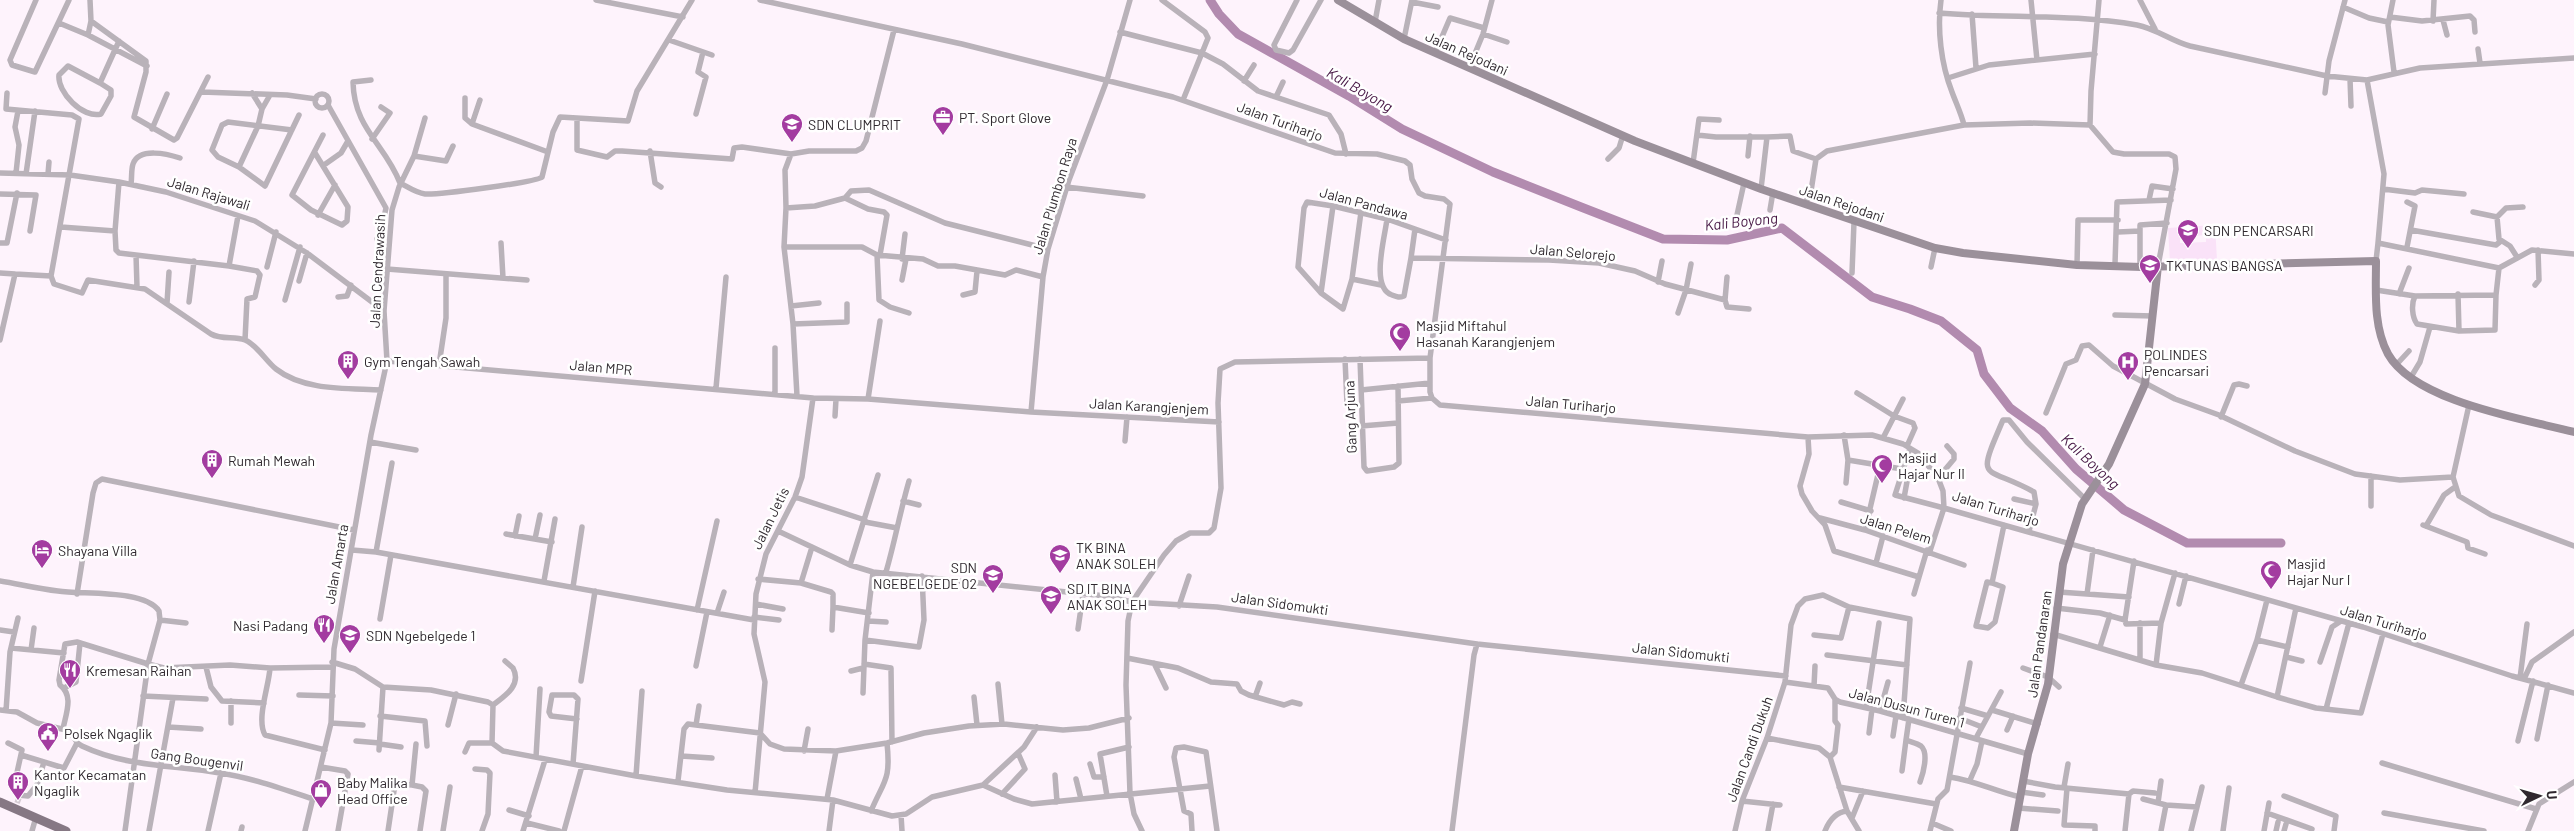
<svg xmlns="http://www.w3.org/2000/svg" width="2574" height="831" viewBox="0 0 2574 831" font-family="Barlow,sans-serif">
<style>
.built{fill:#fae2f8;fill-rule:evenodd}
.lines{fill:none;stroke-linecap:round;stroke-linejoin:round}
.river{stroke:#b28baf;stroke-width:9}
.minor-tunnel{stroke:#d5cbd3;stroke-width:5.5;stroke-dasharray:5.5 3;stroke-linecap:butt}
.minor{stroke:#b9b2b9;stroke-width:5.5}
.secondary{stroke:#9b909a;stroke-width:8}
.primary{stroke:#867884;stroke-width:9}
.labels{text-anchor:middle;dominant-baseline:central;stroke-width:5;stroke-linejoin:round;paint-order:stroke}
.street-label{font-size:14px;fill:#30292f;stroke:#fff}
.poi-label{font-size:14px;fill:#30292f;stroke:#fff;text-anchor:start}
.water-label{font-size:15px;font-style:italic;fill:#451543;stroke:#fff}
</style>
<rect width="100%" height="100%" fill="#fef3fc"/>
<!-- built -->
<path class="built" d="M2215,225L2217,260L2170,262L2168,228ZM2206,235V242L2180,243V237Z"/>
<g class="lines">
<!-- river -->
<path class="river" d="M1210,0L1219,14L1238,34L1349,96L1402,129L1493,172L1581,207L1663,239L1727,240L1782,228L1872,297L1910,309L1941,321L1977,350L1984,374L2010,408L2042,431L2076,469L2124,510L2187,543H2281"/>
<!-- minor-tunnel -->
<path class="minor-tunnel" d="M17,803L19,798"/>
<!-- minor -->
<path class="minor" d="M36,0L10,60L12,65L35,72L69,0
M596,0L683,17
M760,0L962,44L1173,97L1335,153L1377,154L1405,161L1410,165L1412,179L1419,193L1425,196L1444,199L1450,204L1430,358V392L1432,398L1440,405L1808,437L1872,435L1903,444L1918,453L1938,478L1943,491L1944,508L2363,627L2512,676L2574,693
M1162,0L1205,32L1208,38L1183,100
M1297,0L1274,45L1276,50L1289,53L1293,50L1321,0
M2031,0L2037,60
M2099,0L2091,91L2090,125L2113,152L2124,154H2169L2175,157L2176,169L2158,266
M2140,0L2155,29
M2393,0L2388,25L2394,72
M1412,2L1438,7
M2343,7L2369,18L2388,22
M1939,13C2005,19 2072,13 2137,25C2157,29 2171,41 2190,46L2327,76L2367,80L2384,174L2378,243
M1972,14L1976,68
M2390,17L2422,21L2470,16L2474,20L2475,32
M2443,20L2447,35
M91,21L146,61V72L134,117L174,140L177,138L208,77
M2433,21L2434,0
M1375,22L1379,0
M59,23L88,35L147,66
M1120,32L1202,53L1223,64L1258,91L1329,115L1341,134L1346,154
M1483,34L1507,42
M88,35L91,21L90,0
M1404,39L1412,0
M669,40L712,55
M2478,49L2480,63
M1435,53L1450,18L1484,28
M1469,68L1483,34L1492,0
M1948,78L1989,65L2095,54
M2350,79L2351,106
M371,80L353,82C354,129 385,144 400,183C408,187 416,193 425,194C437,195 538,182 542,177L553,132L560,117L628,121L637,91L692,0
M2367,80L2420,68L2574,58
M1244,81L1254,65
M100,83L111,90V96L101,114C83,119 57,92 59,75L68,66L100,83L119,41
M202,92L287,95L316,99
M7,93L6,109L72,115L79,119L51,276L54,284L82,293L88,280L145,289L211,334C222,340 234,336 245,340C257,345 266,361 276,369C304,391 348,388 381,390
M252,93L262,109
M2325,93L2329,61L2345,0
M315 101a7 7 0 1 1 14 0a7 7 0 1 1-14 0Z
M1276,97L1283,82
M465,98V118L472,124L548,152
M328,105L386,208L381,231L377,239
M696,114L706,77L698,72L703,52
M577,119V150L607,157L615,151H622L732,159L734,148L742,147L791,154L809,151H856L862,148L866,141L894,30
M472,124L480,100
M1964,125L2030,123L2090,125
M152,129L167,94
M292,130L228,122L222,125L212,150L218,157L239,167L265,186L299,115
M1697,135L1716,137H1767
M372,139L390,113L381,107
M650,151L655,183L661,187
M315,153L348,207L347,221L342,225L311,210L292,195L323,135
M791,154L785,170L786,208L784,247L793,324L797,396
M414,156L446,161L453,146
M1748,156L1750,136
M1608,159L1619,148L1623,135
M1693,163L1699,119L1719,120
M324,165L341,153L348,141
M239,167L258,126L262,109L270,95
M0,173L70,175L119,182L166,192L255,221L307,253L384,311
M16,173L19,145L15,127L18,111
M26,174L35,111
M48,174L49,162
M119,182L115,231L116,250L119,253L229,266L238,216
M131,184C132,178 131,170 133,164C139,147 168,154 180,158
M1066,187L1143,196
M1761,189L1767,137L1790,136L1793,151L1816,159
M2383,189L2415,193L2422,190L2464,194
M0,194L36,195L30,231
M845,198L851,191L869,190L945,223L1048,249
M2149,200L2152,186L2173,189
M1805,204L1811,191L1816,159L1827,151L1964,125C1961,113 1956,103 1952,92C1941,64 1937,29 1941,0
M786,208L815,206L845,198L868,209L884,212L887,215L880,255
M1770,210L1773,192
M1361,212L1352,279L1381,285
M2473,212L2497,217L2499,239L2510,246L2517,257
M318,215L335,185
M2497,217L2506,208L2523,207
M1387,219C1385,237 1370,288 1392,295C1397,297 1399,298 1404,296L1411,258
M1735,224L1744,183
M61,227L115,231
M1415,229L1411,258L1549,260L1599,263L1635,271L1665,284L1725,300L1727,307L1749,309
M2411,230L2496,245L2501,241
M2118,232L2140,231
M0,243H7L17,193
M501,243L503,278
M784,247H862L877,255L923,259L938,266H955L1005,275L1016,270L1043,277
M2407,247L2415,206L2407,202
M136,255L137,287
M877,255L879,300L890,307L909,313
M902,259L905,234
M2376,261L2378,243L2499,268L2532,250L2574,254
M2115,264L2117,202L2171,200
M2077,265L2078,220H2118
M229,266L257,271L260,275L255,297L247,299L245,340
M267,267L276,232
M1931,267L1935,248
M2140,267V225L2167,223
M387,269L527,280
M0,273L15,274
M1852,273L1854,222
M1352,279L1343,309L1321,293L1298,267L1304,208L1307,202L1333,206L1387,219L1446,240
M902,280L906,259
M299,281L307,253
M1658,282L1662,261
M2535,285L2539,280L2538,250
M2376,290L2415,296L2496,295L2499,268
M1321,293L1333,206
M2399,294L2409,268
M2458,294L2459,331L2495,330L2496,295
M963,295L975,292L977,271
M2415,296C2411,304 2412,317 2417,324L2459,331
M338,297L347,296L351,285
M285,300L300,247
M1725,300L1727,277
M189,302L194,261
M167,303L169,272
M791,306L819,303
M1678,313L1686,290L1691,264
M2115,315L2153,316
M793,324L847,322V304
M0,340L15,274L51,276
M1345,359L1347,404
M1360,359L1364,467L1367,471L1394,467L1399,463L1398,386
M387,361L813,398L868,399L1031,412L1219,422
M2397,364L2409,351
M439,365L446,318V274
M2411,377L2420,362L2430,327
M716,388L726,277
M1361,390L1430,383
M775,393V348
M1857,393L1894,416L1913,423L1915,428L1907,446
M868,399L880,321
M1398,401L1432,398
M2469,405L2453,477L2459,496L2491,515L2574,546
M1031,412L1043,277L1048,249L1069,180L1107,80L1130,0
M2046,413L2066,364L2076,360L2082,346L2089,345L2113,366L2175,399L2219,415L2295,451L2355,474L2400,480L2453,477
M835,416L836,399
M2221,417L2234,385L2239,384L2247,386
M1361,426L1398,423
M1844,435L1848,460L1846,483
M1808,437L1809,454L1800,486L1802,494L1812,511L1825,525L1834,551L1919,577
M1883,438L1903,399
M1125,441L1127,417
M370,442L416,450
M1910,448L1895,495L1944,508L1930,551
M1848,460L1902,469
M2371,476V506
M1938,478L1954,459V454L1947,446
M795,497L865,520
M1904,498L1908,476
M2014,499L2036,504
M903,501L919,505
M1841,502L1871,511
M1820,518L1865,530L1964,565
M865,522L897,528
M2423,525L2467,542L2468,548L2485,554
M2426,526L2444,495L2455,487
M1865,530L1880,466
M778,531L850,565L873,572L1106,596L1132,602L1217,607L1477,644L1786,676
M2029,531L2036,504L2034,492C1984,464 1975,485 2003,420H2009L2027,442L2085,499
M506,534L552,542
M515,536L519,516
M535,539L540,515
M352,550L376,552L754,620
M376,552L392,463
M1876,563L1883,536
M850,565L878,475
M886,572C895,541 900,512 909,481
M758,579L801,583L831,592L833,594V607
M0,581C19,584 38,589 58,591C82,595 144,589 159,611L160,620L148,664L77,642L65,644L59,680L60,685C74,696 66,713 63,729
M544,581L555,519
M801,583L812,547
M1992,583L2003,587L1995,622L1988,628L1976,626L1987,582L1992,583L2004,525
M573,587L582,527
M2059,592L2129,597
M77,594L93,493L96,483L102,479L354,530
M1914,594L1927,550
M2087,594L2093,550
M756,604L783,609
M2179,604L2186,576
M1179,606L1189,576
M2056,608L2100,613L2125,620L2126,624L2161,623L2156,665
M697,610L717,521
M717,613L724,592
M754,617L779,620
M380,619L391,555
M160,620L186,623
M2125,620L2134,561
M868,621L886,622
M2161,623L2175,573
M1078,629L1083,594
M0,630L14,632
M832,630L833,607L869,613
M2053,634L2156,665L2202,673L2277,697L2296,608
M1814,635L1841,638L1849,607
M865,640L919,647L924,620L922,576
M2257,640L2288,647
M2100,647L2110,615
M11,648L64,653
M31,650L34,628
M1827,655L1907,665
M2286,657L2302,661
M1127,658L1178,668L1211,682L1237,684L1241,691L1249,695L1284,705L1292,702L1300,704
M2140,660V623
M332,662L355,669L383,687L431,690L488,702L493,705L492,743L503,751L636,776L727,790L833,800L892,816L906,814L932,797L983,785L1024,747L1037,727
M2320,662L2332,627L2341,621
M1154,663L1166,688
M864,664L891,668L892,742
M696,666L707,612
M206,667L211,687L222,701L264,703
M270,668C269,686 256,719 265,735L325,750
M2023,668L2048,677L2059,687
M851,671L863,668
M2520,678L2527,624
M2524,679L2532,662L2574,632
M581,681L595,591
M1785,682L1828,688L1835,699L1840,702L1880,711L2028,754
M998,684L1002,724
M2241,685L2257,640L2267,600
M1814,686L1815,666
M64,688L76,682L80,643
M863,693L865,640L873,572
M299,695L333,696
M143,696L206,699
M974,697L977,725
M1255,697L1260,683
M2277,697L2316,708L2361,713L2383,634
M231,701V723
M493,705C505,696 522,685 513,668L505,661
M1866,708L1879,623
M1961,708L1988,716
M2326,709L2349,623
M0,710L17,712L37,723L66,730C74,734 74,742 82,746C126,767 173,765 220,773C252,778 283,789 313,799
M1992,710L2038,724
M6,711L10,652L18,618
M1880,711L1888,682
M380,716L425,721L427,746
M1959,718L1982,727
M331,723L363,725
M448,725L456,694
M696,725L699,706
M168,727L201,729
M2007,730L2013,716
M1869,733L1872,709
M1893,736L1896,716
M1767,738L1819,748L1830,757L1847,811L1859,831
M1976,738L2001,692
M2537,739L2548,685
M1906,740L1909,719
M356,741L380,743
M2518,741L2533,681
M8,743L22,750L14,786L18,795L28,796L37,785L44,762
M380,744L401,747
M379,750L383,687
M804,751L808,729
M465,752L469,743H492
M21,755L64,768L77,743
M681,756L712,758
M536,757L540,689
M1830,757L1835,752L1838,725L1835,721V699
M2382,763L2536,809
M573,764L578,699L574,695H552L549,712L551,716L577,719
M1090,764L1094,777H1104
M321,767L345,771L348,774L338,831
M475,769L487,770L490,773L488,814L482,831
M1902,771L1906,740C1911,742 1917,743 1921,746C1929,753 1923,774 1920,782
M1055,775L1057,802
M636,776L642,691
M1950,777C1976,781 1994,791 2020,797
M1076,779L1081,799
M1970,780L1977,764L1982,741
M678,781L684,729L688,724L760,733L770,744L784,749L836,751L887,743L924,733L969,726L1004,724L1063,730L1089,728L1129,718
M2023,781L2055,787L2129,794L2133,791L2155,793
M412,785L422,787L426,791L420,831
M983,785L1014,799L1032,804L1210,786
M1839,787L1936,804
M2064,787L2068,764
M2067,788L2064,825L2095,826V831
M2021,792L2043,795
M755,793L765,682L754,634L756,594L766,554L795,497L802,477L813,398
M1002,794L1025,769L1018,753
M1107,796L1100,754L1129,747
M2284,796L2336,816L2334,831
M827,799L836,751
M2143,799L2166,805L2197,807
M1742,801L1780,805
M2158,803L2161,781
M2018,808L2058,811
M509,810L529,816
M871,811C884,780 891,781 887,743
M2267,813L2312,829
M2384,813L2484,831
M901,815L902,831
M1852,818L1863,791
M527,823L559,831
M1932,823L1951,831
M32,831L36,817
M125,831L148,664L164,668L230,665L270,668L331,667
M149,831L173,698
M208,831L221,773
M241,831L242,827
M305,831L331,723L334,649L371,435L387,361L384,311L392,210L399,187L414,156L425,118
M388,831L395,784L412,785L416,744
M443,831L450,787
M523,831L545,760
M564,831L582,766
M829,831L833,800
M1142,831L1134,814L1130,793L1126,685L1128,621L1132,602L1164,555L1176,541L1190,533H1209L1214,528L1221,488L1218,403L1220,369L1235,362L1430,358
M1192,831L1191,814L1184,811L1174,757L1176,748L1184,747L1206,752L1217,831
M1452,831L1474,655L1477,644
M1735,831L1742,801L1767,738L1785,682L1791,625L1798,606L1805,599L1823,595L1849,607L1910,619L1903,718
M1768,831L1773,804
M1825,831C1829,821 1836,812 1847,811
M1930,831L1938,799L1947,790L1970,663
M2125,831L2129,794
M2161,831L2166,805
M2191,831L2202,787
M2223,831L2229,788
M2264,831L2269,803
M2276,831L2278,822
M2284,831L2286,824
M2528,831L2539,804L2574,782"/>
<!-- secondary -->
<path class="secondary" d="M1338,0L1404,39L1635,141L1761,189L1935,248L1963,253L2077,265L2142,267L2376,261C2376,292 2373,326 2388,354C2415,402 2524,419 2574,432
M2014,831L2028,754L2048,684L2063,564L2082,504L2109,464L2145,384L2158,266"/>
<!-- primary -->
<path class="primary" d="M0,802L66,831"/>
</g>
<!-- icons -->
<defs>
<g id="office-pin" transform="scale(1.125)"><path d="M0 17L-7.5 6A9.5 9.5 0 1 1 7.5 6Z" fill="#a33ca0" stroke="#fff"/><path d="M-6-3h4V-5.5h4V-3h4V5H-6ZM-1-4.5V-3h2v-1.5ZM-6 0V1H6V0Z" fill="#fff"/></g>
<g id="school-pin" transform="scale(1.125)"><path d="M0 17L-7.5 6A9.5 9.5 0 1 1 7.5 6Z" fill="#a33ca0" stroke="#fff"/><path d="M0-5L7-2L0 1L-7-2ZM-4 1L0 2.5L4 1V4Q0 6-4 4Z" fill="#fff"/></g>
<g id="mosque-pin" transform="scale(1.125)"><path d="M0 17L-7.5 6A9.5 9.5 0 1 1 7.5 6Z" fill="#a33ca0" stroke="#fff"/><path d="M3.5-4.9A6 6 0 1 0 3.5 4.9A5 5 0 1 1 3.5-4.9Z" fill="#fff"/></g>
<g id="building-pin" transform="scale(1.125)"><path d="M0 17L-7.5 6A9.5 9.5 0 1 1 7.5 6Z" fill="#a33ca0" stroke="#fff"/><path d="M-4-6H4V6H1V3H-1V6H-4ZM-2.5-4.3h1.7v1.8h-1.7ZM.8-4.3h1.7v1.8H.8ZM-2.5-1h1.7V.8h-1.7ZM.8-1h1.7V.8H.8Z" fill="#fff"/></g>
<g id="hospital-pin" transform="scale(1.125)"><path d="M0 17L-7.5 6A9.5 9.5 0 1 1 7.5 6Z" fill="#a33ca0" stroke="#fff"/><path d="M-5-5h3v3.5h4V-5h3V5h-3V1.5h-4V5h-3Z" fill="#fff"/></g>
<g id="hotel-pin" transform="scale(1.125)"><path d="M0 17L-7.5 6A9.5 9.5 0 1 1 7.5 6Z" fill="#a33ca0" stroke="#fff"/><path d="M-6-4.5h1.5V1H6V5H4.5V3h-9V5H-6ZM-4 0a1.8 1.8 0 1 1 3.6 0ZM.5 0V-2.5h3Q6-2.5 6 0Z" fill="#fff"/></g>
<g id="restaurant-pin" transform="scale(1.125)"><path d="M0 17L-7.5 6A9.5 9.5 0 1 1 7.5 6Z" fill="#a33ca0" stroke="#fff"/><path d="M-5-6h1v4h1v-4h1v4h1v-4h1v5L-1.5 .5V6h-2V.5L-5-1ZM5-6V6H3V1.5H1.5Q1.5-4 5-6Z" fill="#fff"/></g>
<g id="civic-pin" transform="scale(1.125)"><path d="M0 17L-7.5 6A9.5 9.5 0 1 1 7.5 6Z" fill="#a33ca0" stroke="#fff"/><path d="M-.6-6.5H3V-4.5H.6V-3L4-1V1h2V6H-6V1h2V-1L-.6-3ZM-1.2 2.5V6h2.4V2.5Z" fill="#fff"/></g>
<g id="shop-pin" transform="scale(1.125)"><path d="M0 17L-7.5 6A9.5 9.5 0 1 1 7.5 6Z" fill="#a33ca0" stroke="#fff"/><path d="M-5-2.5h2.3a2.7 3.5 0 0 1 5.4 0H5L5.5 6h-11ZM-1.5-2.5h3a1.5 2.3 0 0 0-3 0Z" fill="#fff"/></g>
</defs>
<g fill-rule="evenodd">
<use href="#office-pin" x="943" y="117"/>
<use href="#school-pin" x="792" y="124"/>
<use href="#school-pin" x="2188" y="230"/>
<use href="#school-pin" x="2150" y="265"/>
<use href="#mosque-pin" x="1400" y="333"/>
<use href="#building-pin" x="348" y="361"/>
<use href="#hospital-pin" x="2128" y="362"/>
<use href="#building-pin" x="212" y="460"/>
<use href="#mosque-pin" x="1882" y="465"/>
<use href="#hotel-pin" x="42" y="550"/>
<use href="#school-pin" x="1060" y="555"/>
<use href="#mosque-pin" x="2271" y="571"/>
<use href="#school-pin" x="993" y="575"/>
<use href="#school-pin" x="1051" y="596"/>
<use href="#restaurant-pin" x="324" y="625"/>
<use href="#school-pin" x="350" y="635"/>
<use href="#restaurant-pin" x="70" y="670"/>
<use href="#civic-pin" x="48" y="733"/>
<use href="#building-pin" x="18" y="782"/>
<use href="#shop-pin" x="321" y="790"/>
</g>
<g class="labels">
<!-- street labels -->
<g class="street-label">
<text transform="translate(1467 53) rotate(24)">Jalan Rejodani</text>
<text transform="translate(1280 121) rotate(20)">Jalan Turiharjo</text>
<text transform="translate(209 193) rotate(17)">Jalan Rajawali</text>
<text transform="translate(1054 196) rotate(-73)">Jalan Plumbon Raya</text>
<text transform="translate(1364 203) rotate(15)">Jalan Pandawa</text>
<text transform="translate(1842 203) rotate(19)">Jalan Rejodani</text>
<text transform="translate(1573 252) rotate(5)">Jalan Selorejo</text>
<text transform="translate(377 271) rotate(-87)">Jalan Cendrawasih</text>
<text transform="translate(601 367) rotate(5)">Jalan MPR</text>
<text transform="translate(1571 404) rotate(5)">Jalan Turiharjo</text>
<text transform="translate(1149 406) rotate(3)">Jalan Karangjenjem</text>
<text transform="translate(1350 417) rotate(-92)">Gang Arjuna</text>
<text transform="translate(1996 508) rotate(17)">Jalan Turiharjo</text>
<text transform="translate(770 518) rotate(-64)">Jalan Jetis</text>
<text transform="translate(1896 528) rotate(17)">Jalan Pelem</text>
<text transform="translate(336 564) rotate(-80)">Jalan Amarta</text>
<text transform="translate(1280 603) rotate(8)">Jalan Sidomukti</text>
<text transform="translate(2384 622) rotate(17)">Jalan Turiharjo</text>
<text transform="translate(2039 644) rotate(-82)">Jalan Pandanaran</text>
<text transform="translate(1681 652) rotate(6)">Jalan Sidomukti</text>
<text transform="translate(1907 707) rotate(15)">Jalan Dusun Turen 1</text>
<text transform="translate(1749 749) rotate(-70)">Jalan Candi Dukuh</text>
<text transform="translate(197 759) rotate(8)">Gang Bougenvil</text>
</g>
<!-- poi labels -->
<g class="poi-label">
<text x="959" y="117">PT. Sport Glove</text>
<text x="808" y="124">SDN CLUMPRIT</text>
<text x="2204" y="230">SDN PENCARSARI</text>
<text x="2166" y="265">TK TUNAS BANGSA</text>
<text x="1416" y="325">Masjid Miftahul<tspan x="1416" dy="16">Hasanah Karangjenjem</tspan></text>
<text x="2144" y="354">POLINDES<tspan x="2144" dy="16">Pencarsari</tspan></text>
<text x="364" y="361">Gym Tengah Sawah</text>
<text x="1898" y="457">Masjid<tspan x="1898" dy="16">Hajar Nur II</tspan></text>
<text x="228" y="460">Rumah Mewah</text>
<text x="1076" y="547">TK BINA<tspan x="1076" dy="16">ANAK SOLEH</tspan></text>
<text x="58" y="550">Shayana Villa</text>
<text x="2287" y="563">Masjid<tspan x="2287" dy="16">Hajar Nur I</tspan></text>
<text x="977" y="567" text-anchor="end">SDN<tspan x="977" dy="16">NGEBELGEDE 02</tspan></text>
<text x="1067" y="588">SD IT BINA<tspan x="1067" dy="16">ANAK SOLEH</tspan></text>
<text x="308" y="625" text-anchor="end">Nasi Padang</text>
<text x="366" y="635">SDN Ngebelgede 1</text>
<text x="86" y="670">Kremesan Raihan</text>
<text x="64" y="733">Polsek Ngaglik</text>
<text x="34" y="774">Kantor Kecamatan<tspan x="34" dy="16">Ngaglik</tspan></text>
<text x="337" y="782">Baby Malika<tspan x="337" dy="16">Head Office</tspan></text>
</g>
<!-- water labels -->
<g class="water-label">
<text transform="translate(1360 89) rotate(30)">Kali Boyong</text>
<text transform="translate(1741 221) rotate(-6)">Kali Boyong</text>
<text transform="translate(2091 461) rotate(43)">Kali Boyong</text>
</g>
</g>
<!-- north arrow -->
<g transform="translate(2539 796) rotate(85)" stroke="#ffffff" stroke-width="4" paint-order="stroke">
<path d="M0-4L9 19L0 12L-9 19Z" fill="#30292f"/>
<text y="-8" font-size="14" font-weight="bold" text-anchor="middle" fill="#30292f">U</text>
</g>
</svg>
